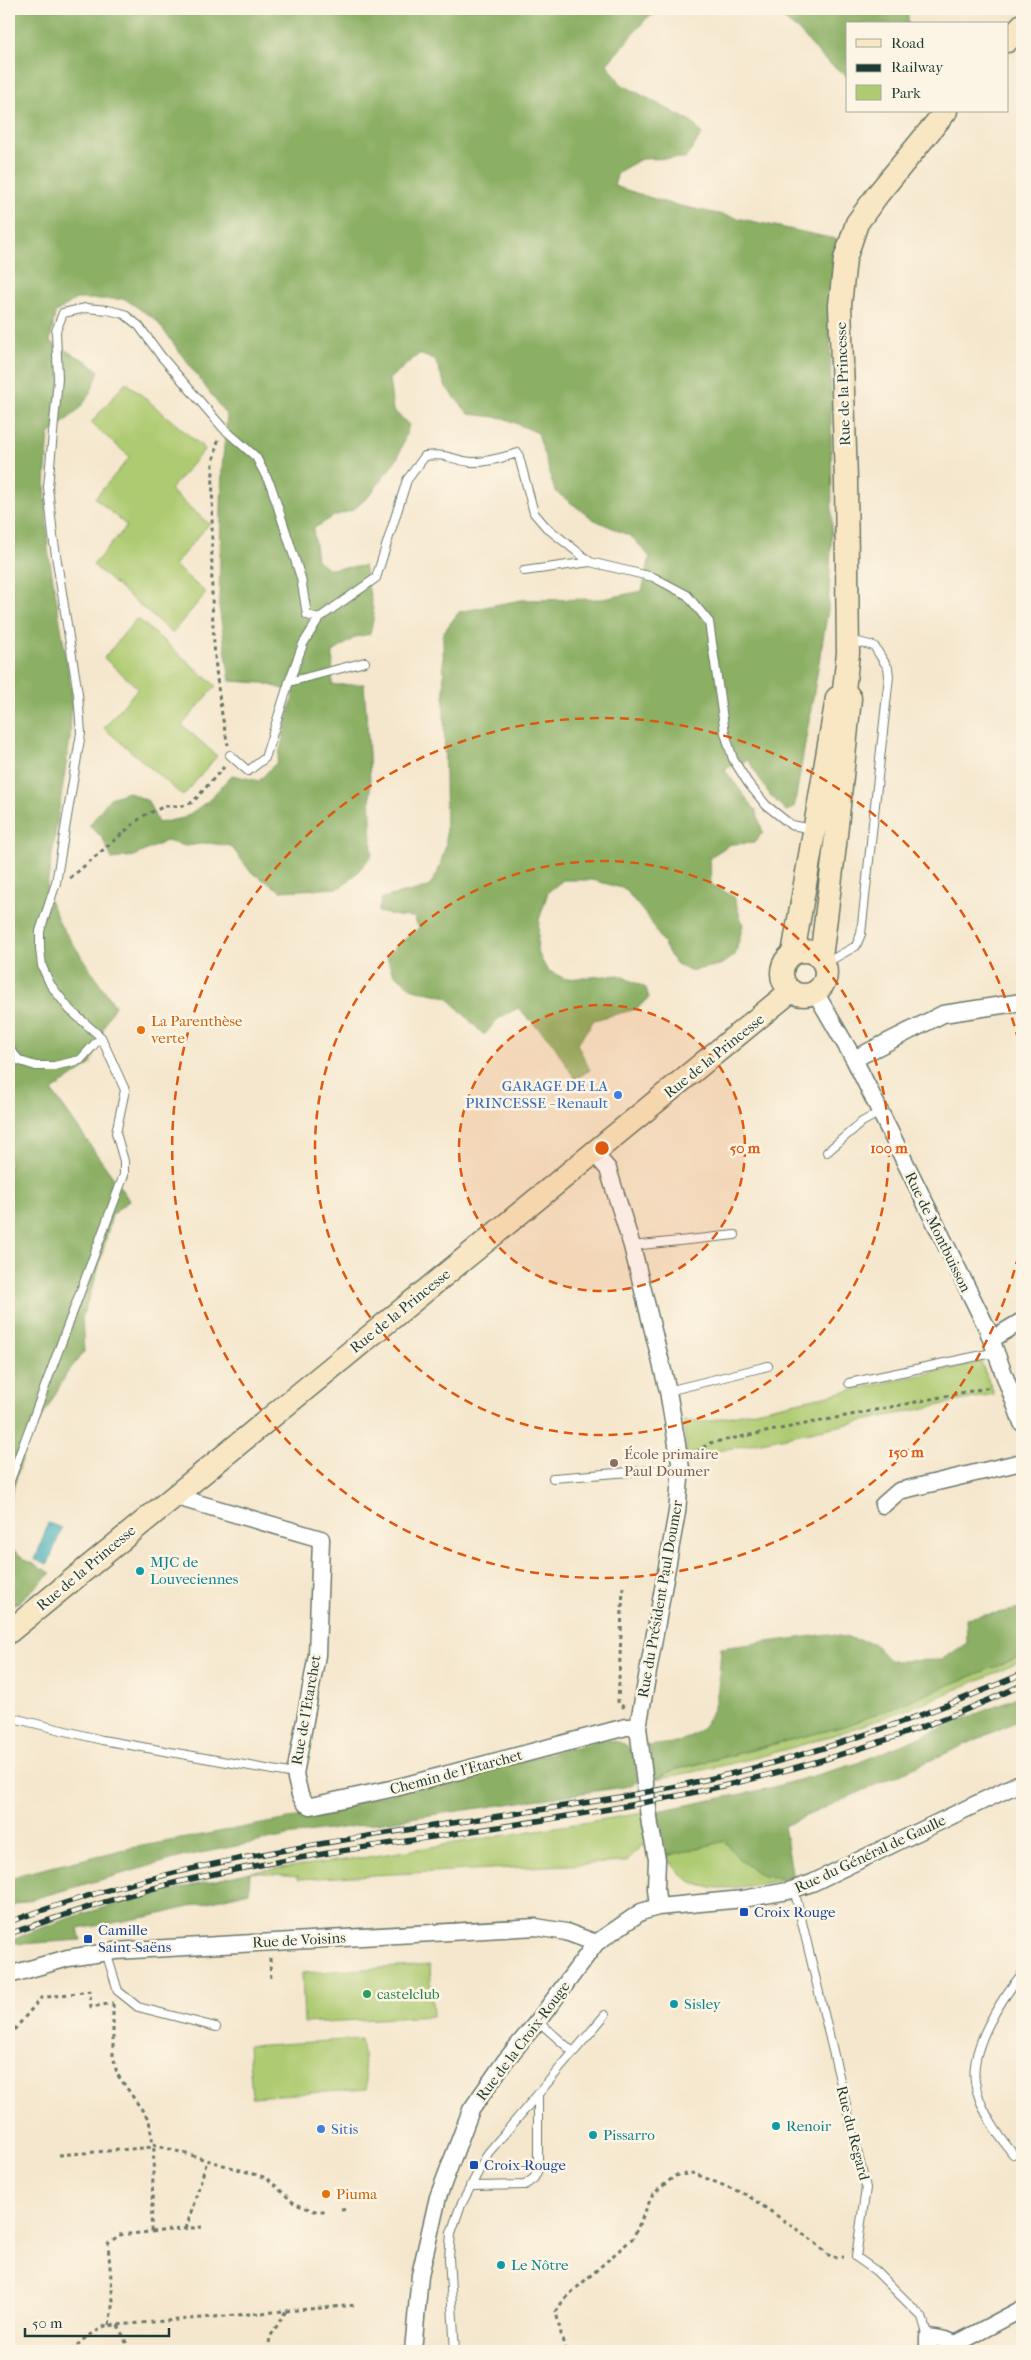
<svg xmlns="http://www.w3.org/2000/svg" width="1031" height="2360" viewBox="0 0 1031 2360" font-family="'IM FELL French Canon',serif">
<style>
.green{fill:#afcb72;stroke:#678453}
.forest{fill:#8baf64;stroke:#55764c}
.water{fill:#3cacb8;stroke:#2e7476}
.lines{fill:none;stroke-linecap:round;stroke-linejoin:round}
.lane-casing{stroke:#6a786a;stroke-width:10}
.street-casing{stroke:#6a786a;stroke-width:19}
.secondary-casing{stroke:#6a786a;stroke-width:25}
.path{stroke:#6a786a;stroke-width:3;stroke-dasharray:4 4;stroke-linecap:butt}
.lane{stroke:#fff;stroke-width:8}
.street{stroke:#fff;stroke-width:16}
.secondary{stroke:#f9e7c3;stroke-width:22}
.rail-casing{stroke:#1f3d34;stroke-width:5.5}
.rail{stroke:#fcf5e5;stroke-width:4;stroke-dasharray:11;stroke-linecap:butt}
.ring{fill:none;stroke:#de580e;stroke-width:2.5;stroke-dasharray:9 6}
.food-dot{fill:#e8710a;stroke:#fcf5e5;stroke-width:2}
.shop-dot{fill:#3f7fe0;stroke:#fcf5e5;stroke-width:2}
.education-dot{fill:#8d6e63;stroke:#fcf5e5;stroke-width:2}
.culture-dot{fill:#0f9aa8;stroke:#fcf5e5;stroke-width:2}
.transit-dot{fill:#1a4fb4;stroke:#fcf5e5;stroke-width:2}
.leisure-dot{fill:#2e9e5b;stroke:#fcf5e5;stroke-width:2}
.labels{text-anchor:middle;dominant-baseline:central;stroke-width:5;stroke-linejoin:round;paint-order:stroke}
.street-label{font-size:15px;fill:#1f3d34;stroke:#fcf5e5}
.food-label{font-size:15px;fill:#c56008;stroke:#fcf5e5;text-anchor:start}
.shop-label{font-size:15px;fill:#366cbe;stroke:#fcf5e5;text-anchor:end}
.education-label{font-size:15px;fill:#785e54;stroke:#fcf5e5;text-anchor:start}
.culture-label{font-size:15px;fill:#0d838f;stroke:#fcf5e5;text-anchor:start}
.transit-label{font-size:15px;fill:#164399;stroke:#fcf5e5;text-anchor:start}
.leisure-label{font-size:15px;fill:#27864d;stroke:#fcf5e5;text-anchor:start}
.centre{fill:#de580e;stroke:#fcf5e5;stroke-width:2.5}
.ring-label{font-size:15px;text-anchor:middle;font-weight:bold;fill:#de580e;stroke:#fcf5e5;stroke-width:5;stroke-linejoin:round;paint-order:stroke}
</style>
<rect width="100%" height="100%" fill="#fcf5e5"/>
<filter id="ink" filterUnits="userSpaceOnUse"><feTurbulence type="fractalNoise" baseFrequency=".02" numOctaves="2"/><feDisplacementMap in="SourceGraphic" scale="10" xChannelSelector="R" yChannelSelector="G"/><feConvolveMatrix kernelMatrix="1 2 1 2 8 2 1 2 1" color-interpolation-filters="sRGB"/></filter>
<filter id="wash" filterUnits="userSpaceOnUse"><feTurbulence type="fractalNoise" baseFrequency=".0096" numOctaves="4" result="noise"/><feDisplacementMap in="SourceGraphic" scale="20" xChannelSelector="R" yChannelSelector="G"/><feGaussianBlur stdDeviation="1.12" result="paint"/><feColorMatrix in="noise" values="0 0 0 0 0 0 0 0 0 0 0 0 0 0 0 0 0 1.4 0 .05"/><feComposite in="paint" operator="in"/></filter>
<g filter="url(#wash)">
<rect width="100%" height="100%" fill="#f5e7cd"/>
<!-- green -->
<path class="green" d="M126,382L205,449L170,490L209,524L174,565L206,593L172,633L93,565L127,526L95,498L130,457L91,423Z
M137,618L216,686L182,725L217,756L183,796L104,728L138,688L104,658Z
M981,1362L994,1394L708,1453H687L683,1421L704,1422Z
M1022,1656V1661C903,1715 783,1758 654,1779L672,1771L848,1725Z
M644,1813C647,1839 646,1845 625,1862L298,1879V1876L250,1872L368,1857Z
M725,1841L739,1859L762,1875L793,1878C767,1882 722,1894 697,1884C684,1880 673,1866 666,1856Z
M430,1965L433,2016L304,2023L302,1973Z
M361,2039L367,2089L252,2097L248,2046Z"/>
<!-- forest -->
<path class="forest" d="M9,9H666L647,18L607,64L621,84L690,121L702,134L686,158L641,159L618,172L614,186L667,203L840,240L830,292L832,528L828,610L794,808L786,811L770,795L748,760L724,769L756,811L763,832L754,843L731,844L710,857L711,884L734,897L743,925L735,955L720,965L689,971L674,962L650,920L625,889L593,880H563L548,892L539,920L537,951L547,970L565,979L619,975L646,988L649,998L636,1009L594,1020L577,1044L590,1070L575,1079L552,1042L518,1008L499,1018L484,1035L447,997L413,989L392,972L387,957L395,947L419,928L414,917L398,916L378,912L382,898L429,887L438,872L446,845L443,633L459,612L521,600L603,599L642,591L650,557L632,537L593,519L555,491L538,433L504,418L469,414L446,387L435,360L419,354L389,379L393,410L409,425L398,457L370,495L353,510L334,516L313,529L317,560L329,569L364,566L374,615L370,634L356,637L333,652L332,685L364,684L369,753L372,855L354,876L339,888L281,891L250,871L231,846L208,843L186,846L166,841L134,856L112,859L102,837L89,826L110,798L128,792L148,801L158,823L184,818L208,801L232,775L259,781L277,762L294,692L263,683L230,681L219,606L222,468L227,416L156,320L125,299H76L55,313L50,342L86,361L99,371C87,406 77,412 49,434L45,482L48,550L72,693L70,739L46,893L61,926L115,1006L107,1019L91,1064L52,1091L129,1200L112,1215L96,1277L82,1317L84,1352L67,1373L25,1448L9,1503Z
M770,9H908V24H847V76L825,60L799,31Z
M9,1547L26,1560L51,1573L19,1602L11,1606H9Z
M1021,1609L1022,1656L848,1725L676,1769L654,1779L649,1746C660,1744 673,1744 683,1740C722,1724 718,1683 721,1648L829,1634L873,1643L890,1661L941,1660L967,1643L966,1618Z
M1022,1695V1719L784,1826L793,1878L762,1876L739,1859L725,1841L666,1856L658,1811L766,1789L855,1764Z
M602,1740C636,1741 631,1752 638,1781L631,1786L293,1835L185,1856L22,1902L9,1908V1881L22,1874L126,1849L294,1818Z
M250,1872L249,1892L152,1916L78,1929L81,1940L21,1944L10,1941C86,1907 168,1892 250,1872Z"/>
<!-- water -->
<path class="water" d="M48,1523L62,1528L48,1564L35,1560Z"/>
</g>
<g filter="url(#ink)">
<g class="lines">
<!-- lane casing -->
<g class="lane-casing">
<path id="lane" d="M590,562L653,577L687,595L709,622L725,733L733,759L748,783L766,805L791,825L813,829
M289,682L365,662
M230,755L248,771L265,758L289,682L303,644L319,618
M824,964L856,946L861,934L889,676L888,668L874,646L850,640
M9,1049L20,1061L36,1066H54L80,1060L101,1037
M827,1152L862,1122L880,1112
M632,1246L735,1235
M849,1383L997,1352
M668,1391L768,1366
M553,1478L681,1468
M9,1483L124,1175V1161L116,1133L125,1090L101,1037L70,1010L50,984L42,966L40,949V931L56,883L81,733L78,694L53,536L48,487L58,379L56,331L63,313L86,308L108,310L124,314L139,326L161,356L223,428L256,457L271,486L301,578L307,615L319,618L376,578L407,480L425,456C449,453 451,460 471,462C486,463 503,457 518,453L534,513L546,527L590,562L524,571
M9,1717L102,1740L295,1774
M794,1889L866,2188L856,2257L876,2271L922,2317L928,2337
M106,1952L118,1991L138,2007L216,2027
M538,2021L573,2052
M1013,2154C997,2133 979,2108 975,2082C970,2047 1001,1999 1022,1974
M470,2186L525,2185L534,2178L538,2170V2094
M455,2351L449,2258L451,2233L460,2207L488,2153L605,2015"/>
</g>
<!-- street casing -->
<g class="street-casing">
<path id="street" d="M815,992L854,1059L987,1328L1022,1423
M854,1059L943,1014L1022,1002
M594,1153L608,1169L632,1246L668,1391L681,1468L677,1512L638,1727L650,1825L657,1859L656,1889L658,1907
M992,1339L1022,1321
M173,1496L321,1539L317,1655L295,1774L300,1795L306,1804L311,1806L395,1788L626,1727H638
M883,1505L899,1491L1022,1462
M9,1975L68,1958L115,1951L536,1927L566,1932L596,1943
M956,2344L1022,2309
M413,2351L420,2275L438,2197L471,2110L505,2061L538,2021L596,1943L641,1912L658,1907L743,1899L788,1891L812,1883L1022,1782
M928,2351V2337C943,2339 953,2340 962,2351"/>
</g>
<!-- secondary casing -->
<g class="secondary-casing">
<path id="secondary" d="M1007,41L1022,25
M782 973a22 22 0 1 1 44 0a22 22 0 1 1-44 0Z
M793,954L837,698
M821,958L835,845L850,698L844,690L848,653L846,479L840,305L845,259L857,223L878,194L946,111
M9,1632L791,991"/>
</g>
<!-- path -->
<path class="path" d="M218,440L213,463C212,557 207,652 228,745
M70,878L143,816L165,806H183L193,802L224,767
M696,1452L710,1443L991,1387
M623,1587L618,1703L625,1708
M270,1958L271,1982
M113,2004V2055L117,2074L149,2120L153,2144
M9,2036L41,1998L90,1991L91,2007L113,2003
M153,2144L267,2178L295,2204L315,2211H325
M59,2155L154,2147L151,2232
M341,2210L348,2209
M186,2229L207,2161
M109,2325L113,2301L108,2244L119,2235L202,2227
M118,2325L130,2351
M71,2351L84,2339L105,2326L357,2305
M268,2351L270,2337L286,2311
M565,2351L556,2312L564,2299L633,2238L653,2194L675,2176L693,2173L747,2195L812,2240L831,2257H844"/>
<!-- lane -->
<use href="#lane" class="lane"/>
<!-- street -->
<use href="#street" class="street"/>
<!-- secondary -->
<use href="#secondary" class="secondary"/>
<!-- rail casing -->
<g class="rail-casing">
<path id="rail" d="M9,1922C210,1848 417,1832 626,1796C762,1772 896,1729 1022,1674
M9,1934C72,1912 135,1891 200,1877C353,1844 509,1830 662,1799C783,1775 910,1738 1022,1685"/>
</g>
<!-- rail -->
<use href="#rail" class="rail"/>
</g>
</g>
<!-- distance rings -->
<circle cx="602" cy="1148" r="143" fill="#de580e" fill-opacity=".12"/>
<g class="ring">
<circle cx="602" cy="1148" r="143"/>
<circle cx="602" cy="1148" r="287"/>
<path d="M1022 1241A430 430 0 1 1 1022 1055"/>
</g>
<!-- markers -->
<g class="food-dot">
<circle cx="141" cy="1030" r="5"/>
<circle cx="326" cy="2194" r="5"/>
</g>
<g class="shop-dot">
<circle cx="618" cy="1095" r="5"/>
<circle cx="321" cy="2129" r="5"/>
</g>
<circle class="education-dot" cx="614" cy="1463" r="5"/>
<g class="culture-dot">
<circle cx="140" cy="1571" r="5"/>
<circle cx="674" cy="2004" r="5"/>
<circle cx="776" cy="2126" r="5"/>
<circle cx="593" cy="2135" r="5"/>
<circle cx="501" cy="2265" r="5"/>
</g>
<g class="transit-dot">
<rect x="739" y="1907" width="10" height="10" rx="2.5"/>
<rect x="83" y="1934" width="10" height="10" rx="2.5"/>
<rect x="469" y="2160" width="10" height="10" rx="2.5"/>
</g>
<circle class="leisure-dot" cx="367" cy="1994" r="5"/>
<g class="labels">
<!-- street labels -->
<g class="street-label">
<text transform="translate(843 384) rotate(-92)">Rue de la Princesse</text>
<text transform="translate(714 1056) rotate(-39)">Rue de la Princesse</text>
<text transform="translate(938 1232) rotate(64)">Rue de Montbuisson</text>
<text transform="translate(400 1311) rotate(-39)">Rue de la Princesse</text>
<text transform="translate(86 1568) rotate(-40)">Rue de la Princesse</text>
<text transform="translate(660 1599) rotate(-80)">Rue du Président Paul Doumer</text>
<text transform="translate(306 1710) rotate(-80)">Rue de l'Etarchet</text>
<text transform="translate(456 1772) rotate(-15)">Chemin de l'Etarchet</text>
<text transform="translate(870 1854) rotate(-25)">Rue du Général de Gaulle</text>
<text transform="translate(299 1940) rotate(-3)">Rue de Voisins</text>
<text transform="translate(523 2041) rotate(-53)">Rue de la Croix-Rouge</text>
<text transform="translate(853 2133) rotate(76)">Rue du Regard</text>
</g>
<!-- food labels -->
<g class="food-label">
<text x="151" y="1021">La Parenthèse<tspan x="151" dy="17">verte</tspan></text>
<text x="336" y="2194">Piuma</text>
</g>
<!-- shop labels -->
<g class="shop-label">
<text x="608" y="1086">GARAGE DE LA<tspan x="608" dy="17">PRINCESSE - Renault</tspan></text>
<text x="331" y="2129" text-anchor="start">Sitis</text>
</g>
<!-- education labels -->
<g class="education-label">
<text x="624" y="1454">École primaire<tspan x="624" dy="17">Paul Doumer</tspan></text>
</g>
<!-- culture labels -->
<g class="culture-label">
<text x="150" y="1562">MJC de<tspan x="150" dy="17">Louveciennes</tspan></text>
<text x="684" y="2004">Sisley</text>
<text x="786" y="2126">Renoir</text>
<text x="603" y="2135">Pissarro</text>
<text x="511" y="2265">Le Nôtre</text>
</g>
<!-- transit labels -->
<g class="transit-label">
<text x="754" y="1912">Croix Rouge</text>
<text x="98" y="1930">Camille<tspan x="98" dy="17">Saint-Saëns</tspan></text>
<text x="484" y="2165">Croix-Rouge</text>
</g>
<!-- leisure labels -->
<g class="leisure-label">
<text x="377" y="1994">castelclub</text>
</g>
</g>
<circle cx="602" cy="1148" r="8" class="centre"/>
<g class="ring-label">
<text x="745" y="1153">50 m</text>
<text x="889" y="1153">100 m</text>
<text x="906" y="1457">150 m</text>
</g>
<!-- margin -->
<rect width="1031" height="2360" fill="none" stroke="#fcf5e5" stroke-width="30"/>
<!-- legend -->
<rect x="846" y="22" width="162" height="90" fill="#fcf5e5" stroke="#a4ab9e"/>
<rect x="856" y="39" width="25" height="8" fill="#f9e7c3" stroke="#a4ab9e"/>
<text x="891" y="48" font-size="15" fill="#1f3d34">Road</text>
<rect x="856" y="64" width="25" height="8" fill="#1f3d34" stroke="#a4ab9e"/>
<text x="891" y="72" font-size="15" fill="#1f3d34">Railway</text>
<rect x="856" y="85" width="25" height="15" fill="#afcb72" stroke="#a4ab9e"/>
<text x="891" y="98" font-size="15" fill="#1f3d34">Park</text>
<!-- scale -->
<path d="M25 2328v8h144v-8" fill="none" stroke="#1f3d34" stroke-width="2.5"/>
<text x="32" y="2328" font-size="15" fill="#1f3d34" stroke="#fcf5e5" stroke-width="4" paint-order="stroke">50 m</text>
</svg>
